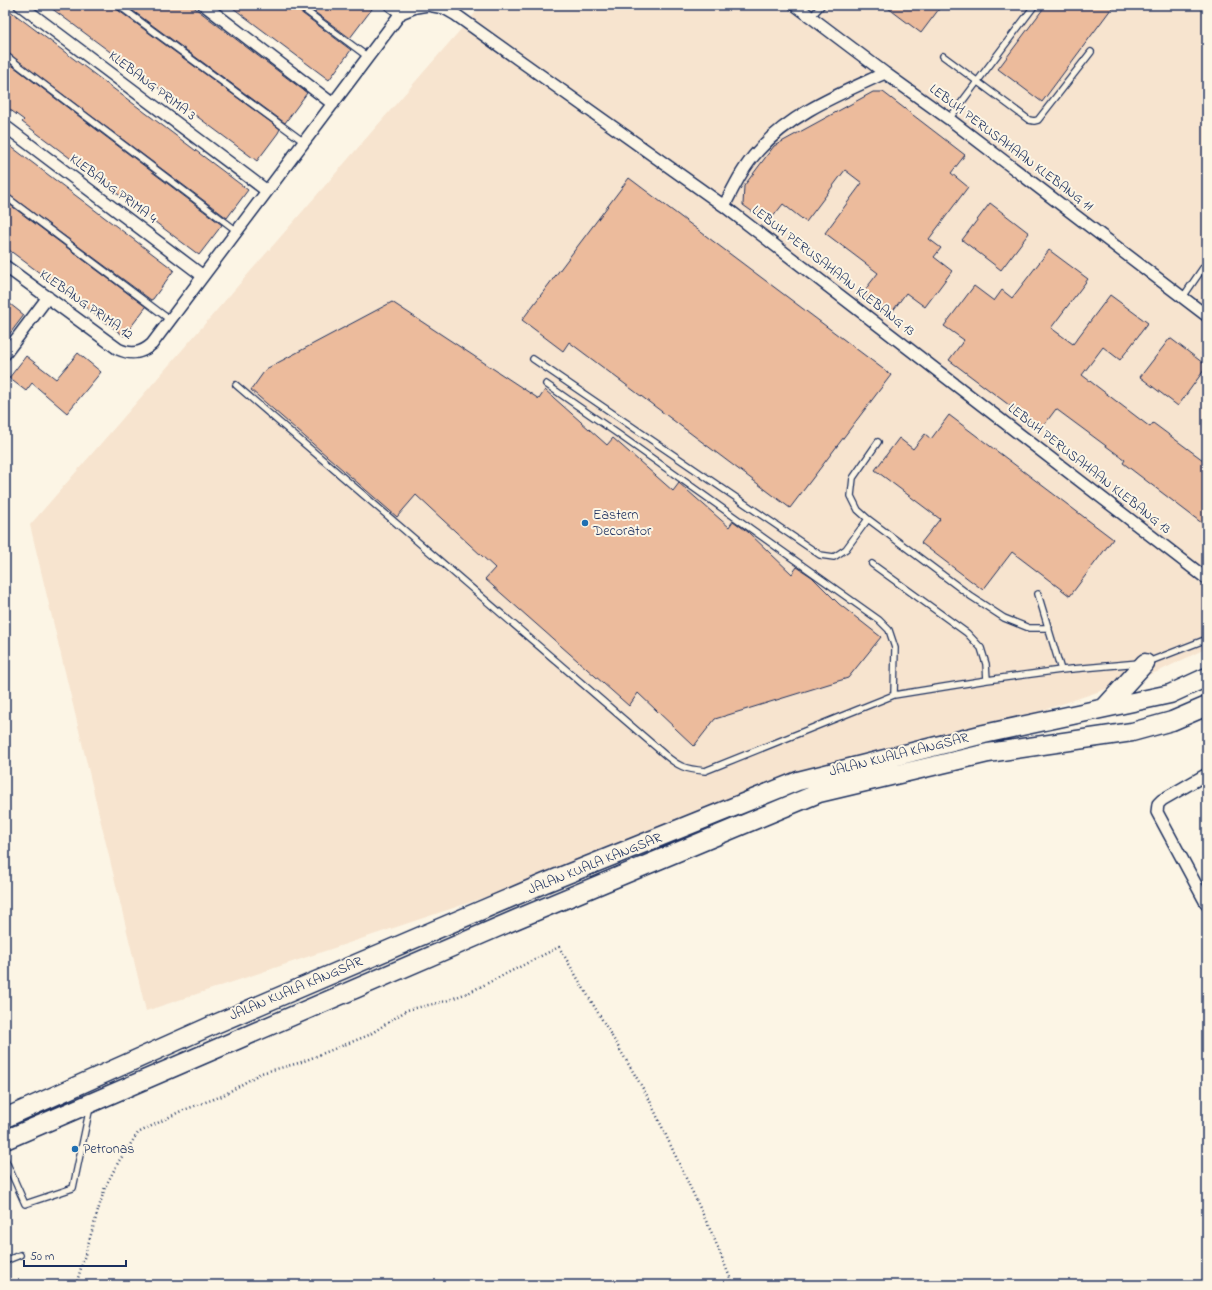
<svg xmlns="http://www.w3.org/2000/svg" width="1212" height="1290" viewBox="0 0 1212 1290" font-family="'Indie Flower',sans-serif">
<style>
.built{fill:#f7e4cf}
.building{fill:#ecbb9c;stroke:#1b2f5e}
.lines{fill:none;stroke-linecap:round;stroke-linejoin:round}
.service-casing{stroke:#1b2f5e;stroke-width:8}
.minor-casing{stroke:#1b2f5e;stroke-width:14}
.trunk-casing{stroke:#1b2f5e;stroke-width:21}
.path{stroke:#1b2f5e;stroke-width:2.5;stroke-dasharray:1 3;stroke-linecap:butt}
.service{stroke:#fcf5e5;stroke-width:5.5}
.minor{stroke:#fcf5e5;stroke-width:11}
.trunk{stroke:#fcf5e5;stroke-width:18}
.poi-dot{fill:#1f6fb2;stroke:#fcf5e5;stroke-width:1.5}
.labels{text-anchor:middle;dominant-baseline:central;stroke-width:4;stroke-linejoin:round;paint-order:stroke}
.street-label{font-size:14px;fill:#1b2f5e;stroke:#fcf5e5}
.poi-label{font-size:14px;fill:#1b2f5e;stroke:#fcf5e5;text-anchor:start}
</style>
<rect width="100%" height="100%" fill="#fcf5e5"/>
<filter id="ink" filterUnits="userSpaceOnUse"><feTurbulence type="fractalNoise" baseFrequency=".025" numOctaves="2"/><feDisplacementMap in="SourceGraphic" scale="8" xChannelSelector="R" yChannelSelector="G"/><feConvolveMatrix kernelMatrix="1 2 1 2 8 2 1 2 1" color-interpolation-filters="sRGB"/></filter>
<g filter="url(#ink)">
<!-- built -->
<path class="built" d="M482,5H1207V648L1157,672L146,1011L30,525Z"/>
<!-- building -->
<path class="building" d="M47,5H114L115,8L280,129L278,133L257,161Z
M125,5H191L307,93L285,123Z
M229,5H294L295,8L351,50L329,80Z
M305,5H375L350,38Z
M884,5H942L921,33Z
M1046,5H1114L1042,102L998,69Z
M5,7L248,190L227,218L5,51Z
M5,60L222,225L199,255L22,122L24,120L5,106Z
M873,92H883L965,155L951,173L968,187L929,239L941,248L934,257L952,271L925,307L906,293L889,316L861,295L878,273L825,233L862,183L845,170L806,222L783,204L768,223L743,205L744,186L774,146Z
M5,142L174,270L153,299L151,300L5,192Z
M629,178L891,375L790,508L569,342L563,351L522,320Z
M5,201L146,307L124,336L5,247Z
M990,203L1029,233L1001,270L962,240Z
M1049,250L1088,279L1051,328L1073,344L1110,295L1148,323L1120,360L1103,347L1082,375L1150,427L1153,423L1207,463V527L1123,463L1125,460L1056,409L1041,429L949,360L964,340L944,326L974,286L994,301L1002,290L1012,298Z
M5,300L24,315L5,340Z
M392,302L539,399L545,390L607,445L613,438L673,491L679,483L729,527L733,521L748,532L792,574L797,567L812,577L839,604L881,637L848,678L715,719L694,746L638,693L629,706L485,579L495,568L416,495L397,517L251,390L266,369Z
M1170,338L1207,366L1178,406L1140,377Z
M78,353L101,372L67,413L32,383L26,391L9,378L26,356L56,379Z
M949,415L1113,539L1070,596L1012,552L983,590L921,543L940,519L875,470L899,438L913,449L925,434L931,439Z"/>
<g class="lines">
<!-- service casing -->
<g class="service-casing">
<path id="service" d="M118,5L304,142
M298,5L368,57
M811,17L822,5
M5,55L237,231
M943,56L1029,120L1034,121L1038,120L1091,52
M949,119L1035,5
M5,196L170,320
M1183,297L1207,262
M533,359L820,555L834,557L846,549L868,519
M546,384L618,434L879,620L889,630L895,648L894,695
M236,385L664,754C679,767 685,769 705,771L894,695L987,680L1061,670L1139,663
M878,442L853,478L851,496L858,510L868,519L972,597L1004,618L1029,628H1049
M872,564L967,633L981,648L986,664L987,680
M1038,594L1061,670
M1148,662L1207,639
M5,1159L25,1204L73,1188L90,1107
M5,1261L20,1255"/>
</g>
<!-- minor casing -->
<g class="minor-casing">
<path id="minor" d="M20,5L267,191
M204,5L333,104
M390,5L401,13
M428,5L444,8L456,15L724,206L1207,579
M795,5L885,73L949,119L1207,316
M401,13L416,7L428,5
M5,126L203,276
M724,206C734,187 743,167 758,151C791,113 840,94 885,73
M5,266L118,349C131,355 141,354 152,344L401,13
M5,354L48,297
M1207,774L1162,800L1158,804L1157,812L1207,905"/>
</g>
<!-- trunk casing -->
<g class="trunk-casing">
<path id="trunk" d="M1104,708L1145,663
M5,1118L213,1025L545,883L798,781L984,734L1170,694L1207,677
M5,1140L517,919L819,793L988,753L1132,732L1172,721L1207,706"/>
</g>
<!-- path -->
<path class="path" d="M76,1285L105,1187L119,1161L138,1133L181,1111L222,1096L261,1073L299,1063L369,1035L407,1010L446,1001L470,992L559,947L648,1097L714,1238L733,1285"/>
<!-- service -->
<use href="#service" class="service"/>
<!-- minor -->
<use href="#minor" class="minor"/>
<!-- trunk -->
<use href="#trunk" class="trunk"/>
</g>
</g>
<!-- markers -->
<g class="poi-dot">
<circle cx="585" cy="523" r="4"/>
<circle cx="75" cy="1149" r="4"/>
</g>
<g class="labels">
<!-- street labels -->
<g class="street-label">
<text transform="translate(152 86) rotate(37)">KLEBANG PRIMA 3</text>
<text transform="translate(1011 148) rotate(37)">LEBUH PERUSAHAAN KLEBANG 11</text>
<text transform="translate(113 189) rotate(37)">KLEBANG PRIMA 4</text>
<text transform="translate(833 271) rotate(38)">LEBUH PERUSAHAAN KLEBANG 13</text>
<text transform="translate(86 305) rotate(35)">KLEBANG PRIMA 12</text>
<text transform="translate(1089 469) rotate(38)">LEBUH PERUSAHAAN KLEBANG 13</text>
<text transform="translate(899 755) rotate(-14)">JALAN KUALA KANGSAR</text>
<text transform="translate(595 864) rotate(-22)">JALAN KUALA KANGSAR</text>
<text transform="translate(296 989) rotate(-23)">JALAN KUALA KANGSAR</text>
</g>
<!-- poi labels -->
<g class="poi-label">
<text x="593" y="515">Eastern<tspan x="593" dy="16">Decorator</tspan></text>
<text x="83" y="1149">Petronas</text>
</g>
</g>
<!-- margin -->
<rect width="1212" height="1290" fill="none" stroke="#fcf5e5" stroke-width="20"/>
<rect x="10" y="10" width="1192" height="1270" fill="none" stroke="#1b2f5e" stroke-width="1.5" filter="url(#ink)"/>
<!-- scale -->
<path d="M24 1260v6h102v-6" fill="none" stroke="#1b2f5e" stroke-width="2"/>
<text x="30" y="1260" font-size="12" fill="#1b2f5e" stroke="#fcf5e5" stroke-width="3" paint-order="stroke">50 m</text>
</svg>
